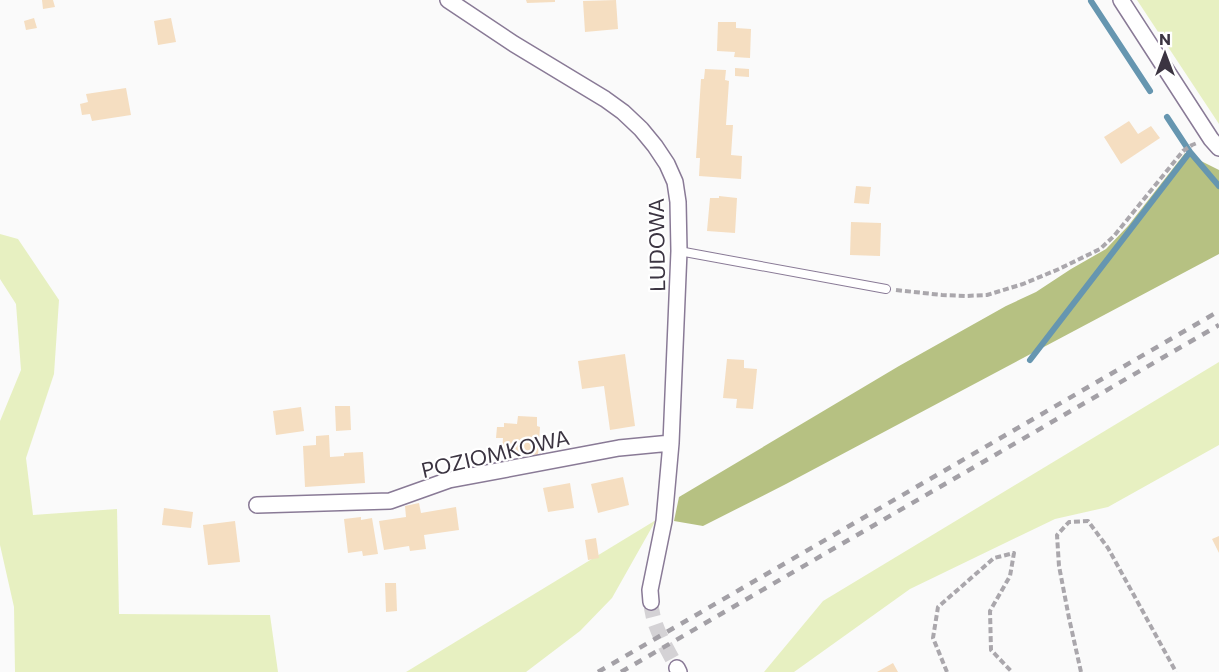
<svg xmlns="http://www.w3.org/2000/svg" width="1219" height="672" viewBox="0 0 1219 672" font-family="Commissioner,sans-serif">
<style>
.green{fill:#e7f0c1}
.forest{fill:#b6c182}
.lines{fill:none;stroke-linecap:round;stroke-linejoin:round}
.stream{stroke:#6696b0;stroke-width:6}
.building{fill:#f5dec1}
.street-tunnel{stroke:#d4d2d5;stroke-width:15;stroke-dasharray:15 8;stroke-linecap:butt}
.lane-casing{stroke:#897a96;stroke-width:10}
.street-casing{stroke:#897a96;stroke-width:18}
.path{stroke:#aaa7ac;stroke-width:4;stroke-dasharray:6 3;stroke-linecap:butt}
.lane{stroke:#fff;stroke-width:8}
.street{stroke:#fff;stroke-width:15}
.rail{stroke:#a3a0a6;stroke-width:4.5;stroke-dasharray:8 8;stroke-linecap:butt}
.labels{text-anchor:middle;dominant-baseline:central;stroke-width:4.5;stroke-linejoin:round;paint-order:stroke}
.street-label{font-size:21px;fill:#3b3441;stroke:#fff}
</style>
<rect width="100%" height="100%" fill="#fafafa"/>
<!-- green -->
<path class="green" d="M1137,0H1219V124Z
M0,234L18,239L59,300L54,374L26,458L33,515L117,509L119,614L270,615L278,672H15L14,607L0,545V421L21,370L16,304L0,279Z
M1219,362V445L1108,507L1055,519L910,589L794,672H764L823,601Z
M656,520L612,598L580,631L526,672H406Z"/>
<!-- forest -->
<path class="forest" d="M1185,153L1219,170V254L786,484L703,526L674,521L679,497L899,366L1006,306L1036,292L1071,269L1106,249L1128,226Z"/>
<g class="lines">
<!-- stream -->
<path class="stream" d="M1091,1L1150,91
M1167,117L1190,152
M1030,360L1190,152L1219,186"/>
</g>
<!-- building -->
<path class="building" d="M42,0H53L55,7L43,9Z
M526,0H555V2L527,3Z
M616,0L618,29L585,32L583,1Z
M34,18L37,28L26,30L24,21Z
M171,18L176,42L158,45L154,21Z
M718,22H736V28L751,29L750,58L734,57L735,52L717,51Z
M735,68L749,69V77L735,76Z
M705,69L726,70L725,80L729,81L726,125H733L731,155L742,156L741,179L699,176L700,158H696L701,79H704Z
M126,88L131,115L92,121L90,114L82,115L80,104L88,102L86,94Z
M1129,121L1138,134L1151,126L1160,138L1121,164L1104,137Z
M856,186L871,187L869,204L854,203Z
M719,196L737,198L735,233L707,231L710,198H719Z
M851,222L881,223L880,256L850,255Z
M625,354L635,426L610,430L604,386L582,389L578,361Z
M727,359L744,360V368L757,369L753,409L736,408L737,399L723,398Z
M335,406H350L351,430L336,431Z
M301,407L304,431L276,435L273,411Z
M518,416L537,417V426L540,427L538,455L502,452L503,438H496L497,427H504V423L517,424Z
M329,435L330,457L344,456V453L363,452L365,483L305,487L303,446L316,445V436Z
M623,477L629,505L598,513L591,484Z
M570,483L574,508L548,512L543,488Z
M419,503L421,513L456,507L459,530L424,535L426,549L410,551L409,546L384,550L379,521L406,517L405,506Z
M164,508L193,512L191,528L162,525Z
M361,517V520L372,518L378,554L363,556L362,551L348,553L344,519Z
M235,521L240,562L208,565L203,525Z
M1219,536V553L1212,539Z
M596,538L599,558L588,560L585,540Z
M385,583H396L397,611L386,612Z
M893,663L898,672H877Z"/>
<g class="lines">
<!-- street-tunnel -->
<path class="street-tunnel" d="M651,602C652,626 666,646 677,668"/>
<!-- lane casing -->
<g class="lane-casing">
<path id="lane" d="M679,251L886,289"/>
</g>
<!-- street casing -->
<g class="street-casing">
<path id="street" d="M448,0L514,44L605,99L623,112L641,129L655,146L667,164L675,182L678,202L679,251L671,443L664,521L650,590L651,602
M1121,0L1211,139L1219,148
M257,505L390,501L449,480L619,448L671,443
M677,668L679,672"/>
</g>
<!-- path -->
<path class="path" d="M896,290L942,295L965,296L987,295L1023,284L1059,269L1100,249L1114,236L1183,151L1192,145L1197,143
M947,672L933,638L938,607L994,558L1014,553L1010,576L990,611L991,650L1012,672
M1081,672L1069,618L1059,566L1057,535L1069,522L1088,521L1108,548L1176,672"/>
<!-- lane -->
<use href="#lane" class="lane"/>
<!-- street -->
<use href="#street" class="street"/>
<!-- rail -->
<path class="rail" d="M598,672L1219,311
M621,672L1219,325"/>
</g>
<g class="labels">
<!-- street labels -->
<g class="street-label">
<text transform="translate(656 245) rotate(-91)">LUDOWA</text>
<text transform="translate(495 453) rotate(-13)">POZIOMKOWA</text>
</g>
</g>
<!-- north arrow -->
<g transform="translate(1165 54)" stroke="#ffffff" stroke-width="4.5" paint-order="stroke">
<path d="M0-4.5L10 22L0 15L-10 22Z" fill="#3b3441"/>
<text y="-9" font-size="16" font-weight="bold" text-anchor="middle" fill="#3b3441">N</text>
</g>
</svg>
